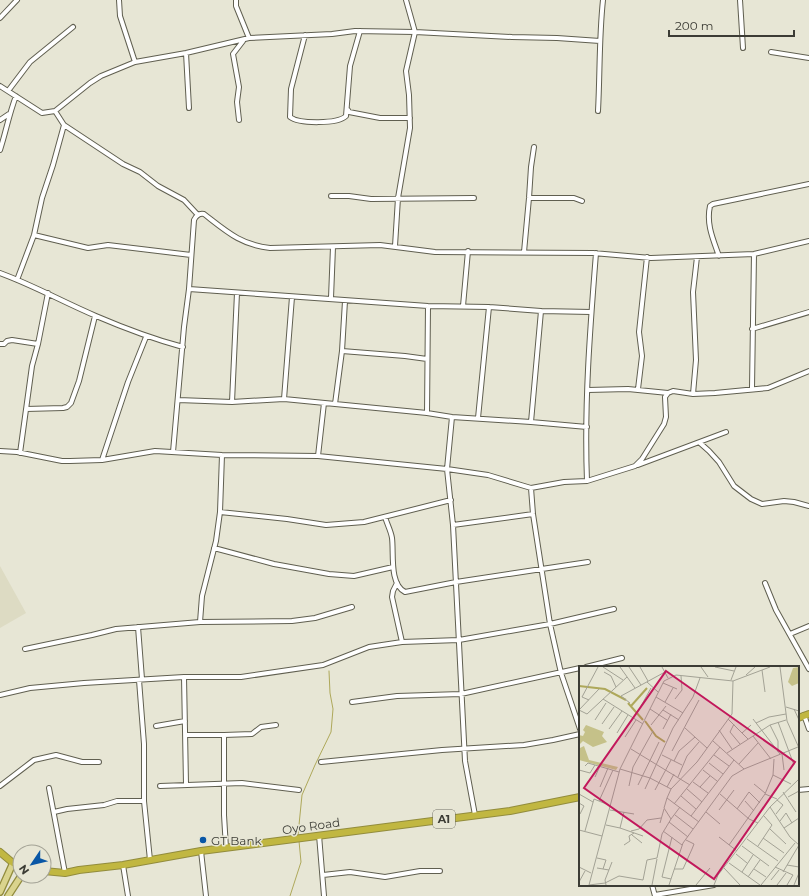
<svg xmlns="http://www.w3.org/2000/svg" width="809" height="896" viewBox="0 0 809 896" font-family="Montserrat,sans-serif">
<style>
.built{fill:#dddbc3}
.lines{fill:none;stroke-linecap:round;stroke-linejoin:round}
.stream{stroke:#aea85a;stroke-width:1}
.minor-casing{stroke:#605f50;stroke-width:6}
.major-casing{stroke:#928c3d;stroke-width:8}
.highway-casing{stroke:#928c3d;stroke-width:8}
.minor{stroke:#fff;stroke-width:4}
.major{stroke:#dad48d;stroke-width:5.5}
.highway{stroke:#c1b741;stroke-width:6}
.poi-dot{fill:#0957a6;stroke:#e7e6d5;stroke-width:1.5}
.labels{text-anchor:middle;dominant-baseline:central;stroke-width:3;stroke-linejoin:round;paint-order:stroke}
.shield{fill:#e7e6d5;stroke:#6f6f65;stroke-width:1}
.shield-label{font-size:11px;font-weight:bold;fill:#3c3c35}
.street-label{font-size:12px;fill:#3c3c35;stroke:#e7e6d5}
.poi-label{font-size:12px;fill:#3c3c35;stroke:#e7e6d5;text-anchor:start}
.inset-river{fill:none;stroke:#aea85a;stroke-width:2}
.inset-road{fill:none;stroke:#a3a295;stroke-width:1}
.view{fill:#c2185b;fill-opacity:0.15;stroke:#c2185b;stroke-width:2}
.inset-edge{fill:none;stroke:#3c3c35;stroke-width:2}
</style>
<rect width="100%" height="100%" fill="#e7e6d5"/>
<!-- built -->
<path class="built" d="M0,566L26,613L0,628Z"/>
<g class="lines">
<!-- stream -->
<path class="stream" d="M298,835L302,795L315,765L331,732L333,709L330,693L329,671
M290,896L301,862L299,841"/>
<!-- minor casing -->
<g class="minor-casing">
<path id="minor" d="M119,0L120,16L135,62
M236,0V6L249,38
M740,0L743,48
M0,18L17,0
M305,35L291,89L290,117C299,124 338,124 346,116L350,66L360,31
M771,52L809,58
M186,53L189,108
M0,86L42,113L55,111L64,125L123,164L140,172L158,186L184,200L198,215
M8,91L30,62L73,27
M348,110L349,112L380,118H410
M55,111L90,83L101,76L135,62L186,53L249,38L332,34L355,31L415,32L512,37L557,38L600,41
M598,111C600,74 599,37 603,0
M0,120L9,114
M239,120L237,102L239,87L233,54L243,41
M0,150C6,132 9,114 16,96
M331,196H349L371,199L474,198
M529,198H574L582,201
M34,235L88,248L108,245L191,255
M395,246L398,198L410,128L409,95L406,71L415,32L406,0
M524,252L529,198L531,167L534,147
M719,256C713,239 706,224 710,206L713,204L809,184
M0,273C33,285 63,302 96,316C124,328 153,339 183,347
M17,280L34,235L42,198L53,165L64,125
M189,289L428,306L489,307L541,311L591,312
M331,298L333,247
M463,306L468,251
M752,329L809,312
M0,344H4L7,341L12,340L38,344
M342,351L405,356L427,359
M752,388L754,254
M638,389L642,356L639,332L647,257
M588,390L628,389L668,393
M693,394L696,360L693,292L697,257
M284,399L292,297
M178,400L232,402L284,399L427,413L452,417L531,422L587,427
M232,402L237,293
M335,404L342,351L345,301
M26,409L63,408L67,407L71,403L79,381L95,316
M427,413L428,306
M452,417L447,469L453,525L465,761L475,815
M478,418C482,381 485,344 489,307
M531,422L541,311
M700,443L709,451L719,462L734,486L751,499L762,504L784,501L794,502L809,506
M0,451L17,452L62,461H70L102,460L155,451L222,455L318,456L447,469L488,475L531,488L564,482L587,481L635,466L642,459L664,424L666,417L665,397L668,393L673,391L693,394L715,393L768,388L809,371
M173,452L184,327L189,289L194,220C196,216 199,213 204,214C226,231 241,245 270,248L380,245L435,252L593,253L651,258L754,254L809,241
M20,453L32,366L38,344L48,293
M318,456L324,403
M102,460L128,382L146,337
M638,465L726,432
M587,481C584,405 590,329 596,253
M531,488L533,514L550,624L561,673L580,729
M220,512L287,519L326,525L364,522L451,500
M385,517C387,524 391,531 392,538C394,553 389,584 405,592L456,582L588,562
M453,525L533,514
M214,548L274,564L329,574L354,576L393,567
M397,583L393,591L392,597L402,642
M765,583L776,610L809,669
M200,622L202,596L216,541L220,512L222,455
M138,627L142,679
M790,634L809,626
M25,649L92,635L116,629L200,622L292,621L315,618L352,607
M586,667L622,658
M184,677L186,784
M139,680L144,744V801L150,860
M0,695L30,688L84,683L184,677H241L323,665L369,647L382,645L402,642L459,640L550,624L614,609
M352,702L397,696L461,694L580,668
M804,715L809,729
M156,726L185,721
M185,735H224L252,734L261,727L276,725
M224,735V815L226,848
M321,762L442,750L524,745L553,740L580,734
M0,786L34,760L56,755L82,762H99
M160,786L242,783L299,790
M49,788L65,873
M798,790L809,789
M54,812L67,809L104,805L117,801H144
M319,835L324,896
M201,851L206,896
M123,865L128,896
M323,875L350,872L385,877L420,871H440
M652,885L655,896
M655,895L714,885"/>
</g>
<!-- major casing -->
<g class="major-casing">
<path id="major" d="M0,892L13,863
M8,896L21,876"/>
</g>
<!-- highway casing -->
<g class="highway-casing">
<path id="highway" d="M798,718L809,714
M0,852L13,863L20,866
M44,871L65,873L79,870L123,865L201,851L510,811L580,797"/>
</g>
<!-- minor -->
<use href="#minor" class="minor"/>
<!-- major -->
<use href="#major" class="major"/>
<!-- highway -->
<use href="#highway" class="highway"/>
</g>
<!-- markers -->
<circle class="poi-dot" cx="203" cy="840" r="4"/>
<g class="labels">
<!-- shield labels -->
<rect class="shield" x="433" y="810" width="22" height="18" rx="3"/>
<g class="shield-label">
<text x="444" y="819">A1</text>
</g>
<!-- street labels -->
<g class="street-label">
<text transform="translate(311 826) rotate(-8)">Oyo Road</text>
</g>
<!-- poi labels -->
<g class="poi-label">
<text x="211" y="840">GT Bank</text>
</g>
</g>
<!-- overview -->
<g transform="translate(579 666)">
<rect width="220" height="220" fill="#e7e6d5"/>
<path d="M7,59L25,66L23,70L28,76L14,81L4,75L0,79V69L4,70L6,66L4,64ZM5,80L10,94L39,101L37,104L0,94L1,82Z" fill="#c5c189"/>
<path d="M220,1V17L213,20L209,16L214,2Z" fill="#c5c189"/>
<path class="inset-river" d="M0,20L26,23L47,34M49,37L64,54M52,40L68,22M66,55L77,70L86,76"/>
<path class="inset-road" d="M24,1L44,14M41,1L56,22M50,1L62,19M61,1L69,15M83,1L89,12M122,1L129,11M136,1L155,5M201,1L208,55L220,82M183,4L186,26M25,6L32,10L37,21M167,9L176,1M152,14L157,1M68,16L79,26M84,17L98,23M77,31L104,47M24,33L64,58M96,33L103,24L102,10M10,34L3,31L19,1M86,36L94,22M51,37L42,30L86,6M62,40L72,22M207,41L220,45M71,43L88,54M215,43L220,54M0,44L8,48L48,11M0,44L20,23M84,44L100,54M149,53L169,73M174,53L201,88M16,54L27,37M199,56L215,99M177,57L190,51L207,48M23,58L35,41M155,58L151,66L161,78M72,59L87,40M191,59L199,75V86M106,62L128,82M30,63L43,45M84,63L92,48M140,64L153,83M38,67L49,49M163,67L172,59M174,70L192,93M46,71L57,54M52,83L111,119M93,85L120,34M148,87L191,59L207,54M203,88L205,104M83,89L103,99M135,89L150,100M95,95L100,85L116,71M130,97L144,108M160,98L179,77M6,100L9,97L40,106M41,103L71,112L92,123M165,103L219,81M0,104L11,107L16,99M124,104L138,115M194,109L212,118M16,111L21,100M99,111L108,90L120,76M114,116L129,127M175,118L186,127M59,119L80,76M50,120L54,101L74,65M21,121L29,102M88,121L95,108M121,121L131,110M66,123L94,62L114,31L121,12M108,123L123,136M76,124L92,94M204,126L217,146M0,128L14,136M141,128L170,153L179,157M186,128L198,133M102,130L117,143M209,131L220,125M88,132L120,156M20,135L34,104M166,135L175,145M0,137L5,140L1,148M95,138L141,81M191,141L211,171L220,179M158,143L170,126L181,137M31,144L55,148M140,144L155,124M45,146L41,162L64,170M127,146L141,158M197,148L204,139L198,134M96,149L114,163M112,150L155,94M92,153L101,141M201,155L207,147L213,157M90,156L109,171M81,157L85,143M27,159L41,162M205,162L220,152M191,163L207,178M0,164L23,170M6,165L15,133L32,140M52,165L60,163L68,154L82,152M84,165L103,179M53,169L63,177M140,171L158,185M184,172L205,187M168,173L199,195M45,179L51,175L50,170L55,167M150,179L186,128L194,109L195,93M163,180L190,200M179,180L193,159L185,150M157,188L168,197M18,192L27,194L24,203M150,197L181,219M208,199L220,201M0,201L12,207M196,201L214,209L208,219M18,202L30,204M145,202L161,219M95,203H104L113,183L115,178L107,174M175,203L187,211M163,206L174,189M204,206L220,179M169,211L181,194M92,213L83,211L93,171M192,214L200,204M0,216L6,205M10,219L26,217L40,210L64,214L68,194L78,192L83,168L92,153L85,142L88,132L92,123L118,96L153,48L154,15M10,219L41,103L85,15L97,9L154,15L191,1M27,219L26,214L33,196M73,219L78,193M90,219L104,177L153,110L165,103L134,75M117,219L131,202M135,219L139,209L191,141L220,113M182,219L216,177M198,219L207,207M215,219L220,207"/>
<path class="view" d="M87,5L216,96L135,213L5,122Z"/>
<rect width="220" height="220" class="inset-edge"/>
</g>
<!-- north arrow -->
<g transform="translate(32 864) rotate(235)"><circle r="19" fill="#e7e6d5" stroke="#a3a295"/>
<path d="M0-3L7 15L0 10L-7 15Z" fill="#0957a6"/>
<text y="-6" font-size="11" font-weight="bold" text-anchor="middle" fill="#3c3c35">N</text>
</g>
<!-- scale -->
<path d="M669 30v6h125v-6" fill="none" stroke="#3c3c35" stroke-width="2"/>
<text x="675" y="30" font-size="12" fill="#3c3c35" stroke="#e7e6d5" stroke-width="3" paint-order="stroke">200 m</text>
</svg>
